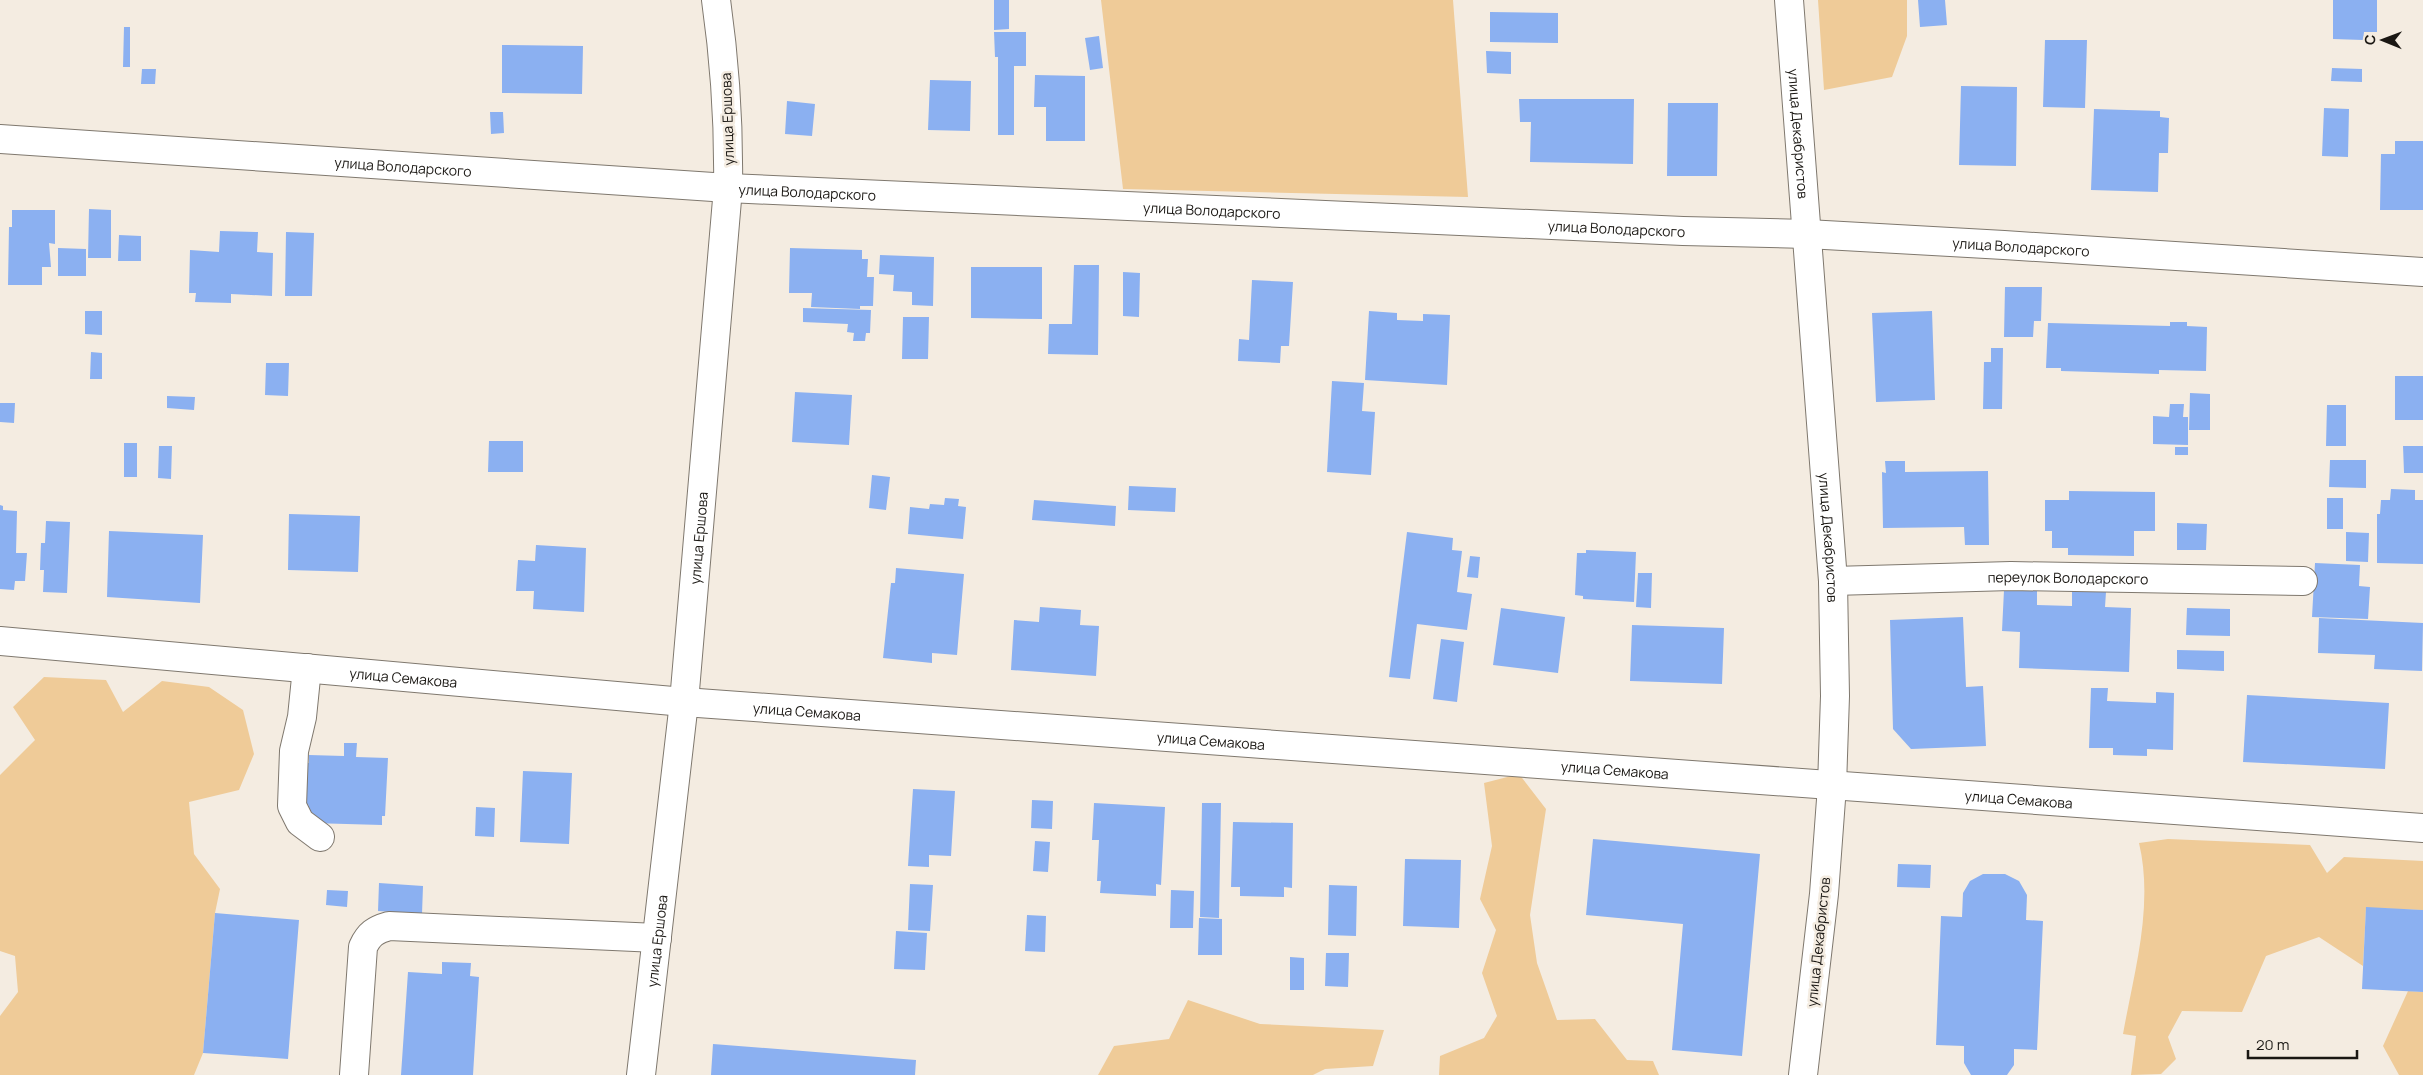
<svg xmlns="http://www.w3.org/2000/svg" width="2423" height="1075" viewBox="0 0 2423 1075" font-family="Manrope,sans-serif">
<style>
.green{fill:#efcb98}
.building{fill:#8bb0f1}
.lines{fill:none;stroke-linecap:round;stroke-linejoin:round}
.minor-casing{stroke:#7f786e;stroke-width:30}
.minor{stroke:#fff;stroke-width:28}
.labels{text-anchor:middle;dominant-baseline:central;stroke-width:5;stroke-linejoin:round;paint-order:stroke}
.street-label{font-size:14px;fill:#1a1713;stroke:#f4ece1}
</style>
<rect width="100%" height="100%" fill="#f4ece1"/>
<!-- green -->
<path class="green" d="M1101,0H1453L1468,197L1123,189Z
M1818,0H1907V36L1892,77L1824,90Z
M44,677L106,680L123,712L162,681L209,687L243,710L254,754L239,790L189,802L194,854L220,889L215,913L203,1053L194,1075H0V1016L18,992L15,956L0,951V775L35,740L13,707Z
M1519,774L1546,809L1530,915L1537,963L1557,1020L1595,1019L1627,1060L1653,1061L1659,1075H1439L1440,1056L1484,1038L1497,1016L1482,973L1496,930L1480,899L1492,846L1484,783Z
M2168,839L2310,845L2327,873L2344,857L2423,861V910L2366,908L2363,966L2319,937L2266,956L2242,1012L2182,1011L2168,1037L2176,1059L2161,1074L2131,1075L2136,1036L2123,1034C2134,972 2154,906 2139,843Z
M2408,991L2423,992V1075H2399L2383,1046Z
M1188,1000L1260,1024L1384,1030L1373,1066L1325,1069L1313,1075H1098L1114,1046L1169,1039Z"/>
<!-- building -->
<path class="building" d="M994,0H1009V29L994,30Z
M1918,0H1945L1947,25L1920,27Z
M2333,0H2377V32H2364L2363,40L2333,39Z
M1490,12L1558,13V43L1490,42Z
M124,27H130V67H123Z
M994,32H1026V66H1014V135H998V57H995Z
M1099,36L1103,68L1090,70L1085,38Z
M2045,40H2087L2085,108L2043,107Z
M502,45L583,46L582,94L502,93Z
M1486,51L1511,52V74L1487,73Z
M2332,68L2362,69V82L2331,81Z
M142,69H156L155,84H141Z
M1035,75L1085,76V141H1046V107H1034Z
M930,80L971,81L970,131L928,130Z
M1961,86L2017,87L2016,166L1959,165Z
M1519,99H1634L1633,164L1530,162L1531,122H1520Z
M787,101L815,104L812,136L785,134Z
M1668,103H1718L1717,176H1667Z
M2324,108L2349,109L2348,157L2322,156Z
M2094,109L2160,111V117L2169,118L2168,153H2159L2158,192L2091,190Z
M490,112H503L504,133L491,134Z
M2395,141H2423V210H2380L2381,154H2395Z
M89,209L111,210V258H88Z
M12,210H55V244L49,243L51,267H42V285H8L9,227H12Z
M220,231L258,232L257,252L273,253L272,296L231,294V303L195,302L196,293H189L190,250L219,252Z
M286,232L314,233L312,296H285Z
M119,235L141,236V261H118Z
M58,248L86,249V276H58Z
M790,248L862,250V259H868L867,277H874L873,306H860V309L811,307L812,293H789Z
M880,255L934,257L933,306L912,305V292L893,291L894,275L879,274Z
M1074,265H1099L1098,355L1048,354L1049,324H1072Z
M971,267H1042V319L971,318Z
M1123,272L1140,273L1139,317L1123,316Z
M1252,280L1293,282L1289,346H1281L1280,363L1238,361L1239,339L1249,340Z
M2005,287H2042L2041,321H2034L2033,337H2004Z
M803,308L871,310L870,333H866L865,341H853L854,333L847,332L848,324L803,322Z
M85,311H102V335L85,334Z
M1369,311L1397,313V320L1423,321V314L1450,315L1447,385L1365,380Z
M1932,311L1935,400L1876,402L1872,313Z
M903,317H929L928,359H902Z
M2170,322H2187V326L2207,327L2206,371L2159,370V374L2061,371V368H2046L2048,323L2170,326Z
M1991,348H2003L2002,409H1983L1984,362H1991Z
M91,352L102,353V379H90Z
M266,363H289L288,396L265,395Z
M2395,376H2423V420H2395Z
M1332,381L1364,383L1362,411L1375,412L1371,475L1327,472Z
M795,392L852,395L849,445L792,442Z
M2190,393L2210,394V430H2189Z
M167,396L195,397L194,410L167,408Z
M0,403H15L14,423L0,422Z
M2170,404H2184L2183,417H2188V445L2153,444V416L2169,417Z
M2327,405H2346V446H2326Z
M489,441H523V472H488Z
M124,443H137V477H124Z
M159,446H172L171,479L158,478Z
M2403,446H2423V473H2404Z
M2175,447H2188V455H2175Z
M2330,460H2366V488L2329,487Z
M1885,461H1905V472L1988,471L1989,545H1965L1964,527L1883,528L1882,472L1886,473Z
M872,475L890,477L886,510L869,508Z
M1129,486L1176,488L1175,512L1128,510Z
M2391,489L2415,490V500H2423V564L2377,563V514H2380L2381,500H2390Z
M2069,491L2155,492V531H2134V556L2068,555V548H2052V531H2045V500H2069Z
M945,498L959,499L958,506L966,507L963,539L908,534L910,507L929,509L930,504L944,505Z
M2327,498H2343V529H2327Z
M1034,500L1116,506L1115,526L1032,520Z
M0,505L3,506V510L17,511L16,553H27L25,581H15L14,590L0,589Z
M289,514L360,516L358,572L288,570Z
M46,521L70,522L67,593L43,592L44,570H40L41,543H45Z
M2177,523L2207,524L2206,550H2177Z
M109,531L203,535L200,603L107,597Z
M1407,532L1453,538L1452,550L1462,551L1457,592L1472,594L1467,630L1417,624L1410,679L1389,677Z
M2346,532L2369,533L2368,562L2346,561Z
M536,545L586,548L584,612L533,609L534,591H516L518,560L535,561Z
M1586,550L1636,552L1634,602L1583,599V596L1575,595L1577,553H1586Z
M1470,556L1480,557L1478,578L1467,577Z
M2315,563L2360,565L2359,586L2370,587L2368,619L2312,617Z
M896,568L964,574L957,655L932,653V663L883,658L891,583H895Z
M1638,573H1652L1651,608L1636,607Z
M2004,590L2037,591V605L2072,606V591L2106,592L2105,607L2131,608L2129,672L2019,668L2020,632L2002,631Z
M1040,607L1081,610L1080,625L1099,626L1096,676L1011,670L1014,620L1039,622Z
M1501,608L1565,617L1558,673L1493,665Z
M2187,608L2230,609V636L2186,635Z
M1963,617L1966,687L1983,686L1986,746L1911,749L1893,729L1890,620Z
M2319,618L2423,623L2422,671L2374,669L2375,655L2318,653Z
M1632,625L1724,628L1722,684L1630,681Z
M1441,639L1464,642L1457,702L1433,699Z
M2177,650L2224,651V671L2177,669Z
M2091,688H2108L2107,701L2156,703V692L2174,693L2173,750L2147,749V756L2113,755V748H2089Z
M2247,695L2389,703L2385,769L2243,762Z
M344,743H357L356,757L388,758L385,816H382V825L311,823L308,804H303L304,763H309V755L344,756Z
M523,771L572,773L569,844L520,842Z
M913,789L955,791L951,856L929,855V867L908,866Z
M1032,800L1053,801L1052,829L1031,828Z
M1094,803L1165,807L1161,885L1156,884V896L1100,893L1101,881H1097L1099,840H1092Z
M1202,803H1221L1219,918L1200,917Z
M476,807L495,808L494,837L475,836Z
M1233,822L1293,823L1292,888L1284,887V897L1240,896V887H1231Z
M1593,839L1760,854L1742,1056L1672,1050L1683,924L1586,915Z
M1035,841L1050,842L1048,872L1033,871Z
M1405,859L1461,860L1459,928L1403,926Z
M1898,864L1931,865L1930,888L1897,887Z
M1983,874H2005L2019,881L2027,895L2026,920L2043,921L2037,1050L2014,1049V1065L2007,1075H1971L1964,1063V1046L1936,1045L1941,916L1962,917L1963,893L1970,881Z
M379,883L423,886L422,914L378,911Z
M910,884L933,885L930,931L908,930Z
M1329,885L1357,886L1356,936L1328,935Z
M327,890L348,891L347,907L326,905Z
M1171,890L1194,891L1193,928H1170Z
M2366,907L2423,910V992L2362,989Z
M215,913L299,920L288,1059L203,1053Z
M1027,915L1046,916L1045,952L1025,951Z
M1199,918L1222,919V955H1198Z
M896,931L927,933L925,970L894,969Z
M1326,953H1349L1348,987L1325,986Z
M1290,957L1304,958V990H1290Z
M442,962L471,963L470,976L479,977L473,1075H401L408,972L442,974Z
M713,1044L916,1060L915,1075H711Z"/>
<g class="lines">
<!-- minor casing -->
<g class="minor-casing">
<g id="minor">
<path id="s1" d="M1789,0L1833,581L1835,696L1832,786L1824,894L1803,1075"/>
<path id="s2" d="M0,139L728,188L1683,231L1807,234L2004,245L2423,272"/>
<path id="s3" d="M1833,581L2011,576L2303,581"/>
<path id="s4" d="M0,641L684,702L2423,828"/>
<path d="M307,668L302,717L294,751L292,806L300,822L320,837"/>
<path d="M354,1075L363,947C369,934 375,930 389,926L657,938"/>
<path id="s5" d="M641,1075L684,702L728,188C729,124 725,63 716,0"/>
</g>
</g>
<!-- minor -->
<use href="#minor" class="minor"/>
</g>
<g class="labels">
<!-- street labels -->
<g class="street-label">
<text transform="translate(727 119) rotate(-92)">улица Ершова</text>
<text stroke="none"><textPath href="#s1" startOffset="134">улица Декабристов</textPath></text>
<text stroke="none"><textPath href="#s2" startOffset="404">улица Володарского</textPath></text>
<text stroke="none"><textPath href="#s2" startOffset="809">улица Володарского</textPath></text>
<text stroke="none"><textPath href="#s2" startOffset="1214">улица Володарского</textPath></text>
<text stroke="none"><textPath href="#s2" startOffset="1619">улица Володарского</textPath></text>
<text stroke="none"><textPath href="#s2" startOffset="2024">улица Володарского</textPath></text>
<text stroke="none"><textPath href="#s5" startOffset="540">улица Ершова</textPath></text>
<text stroke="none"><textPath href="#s1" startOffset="539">улица Декабристов</textPath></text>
<text stroke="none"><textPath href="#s3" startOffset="235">переулок Володарского</textPath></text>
<text stroke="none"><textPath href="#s4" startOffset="405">улица Семакова</textPath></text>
<text stroke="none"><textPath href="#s4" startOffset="810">улица Семакова</textPath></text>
<text stroke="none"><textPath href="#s4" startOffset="1215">улица Семакова</textPath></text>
<text stroke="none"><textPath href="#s4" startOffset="1620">улица Семакова</textPath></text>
<text stroke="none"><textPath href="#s4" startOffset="2025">улица Семакова</textPath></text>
<text stroke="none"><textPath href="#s5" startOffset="135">улица Ершова</textPath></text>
<text transform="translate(1818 942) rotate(-84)">улица Декабристов</text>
</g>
</g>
<!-- north arrow -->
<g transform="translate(2383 40) rotate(271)" stroke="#f4ece1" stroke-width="4" paint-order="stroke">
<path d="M0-4L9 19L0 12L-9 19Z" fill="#1a1713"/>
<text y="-8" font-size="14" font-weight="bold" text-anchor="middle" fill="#1a1713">С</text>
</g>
<!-- scale -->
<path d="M2248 1050v8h109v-8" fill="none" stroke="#1a1713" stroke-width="2.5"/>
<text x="2256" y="1050" font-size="15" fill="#1a1713" stroke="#f4ece1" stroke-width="4" paint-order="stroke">20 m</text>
</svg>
